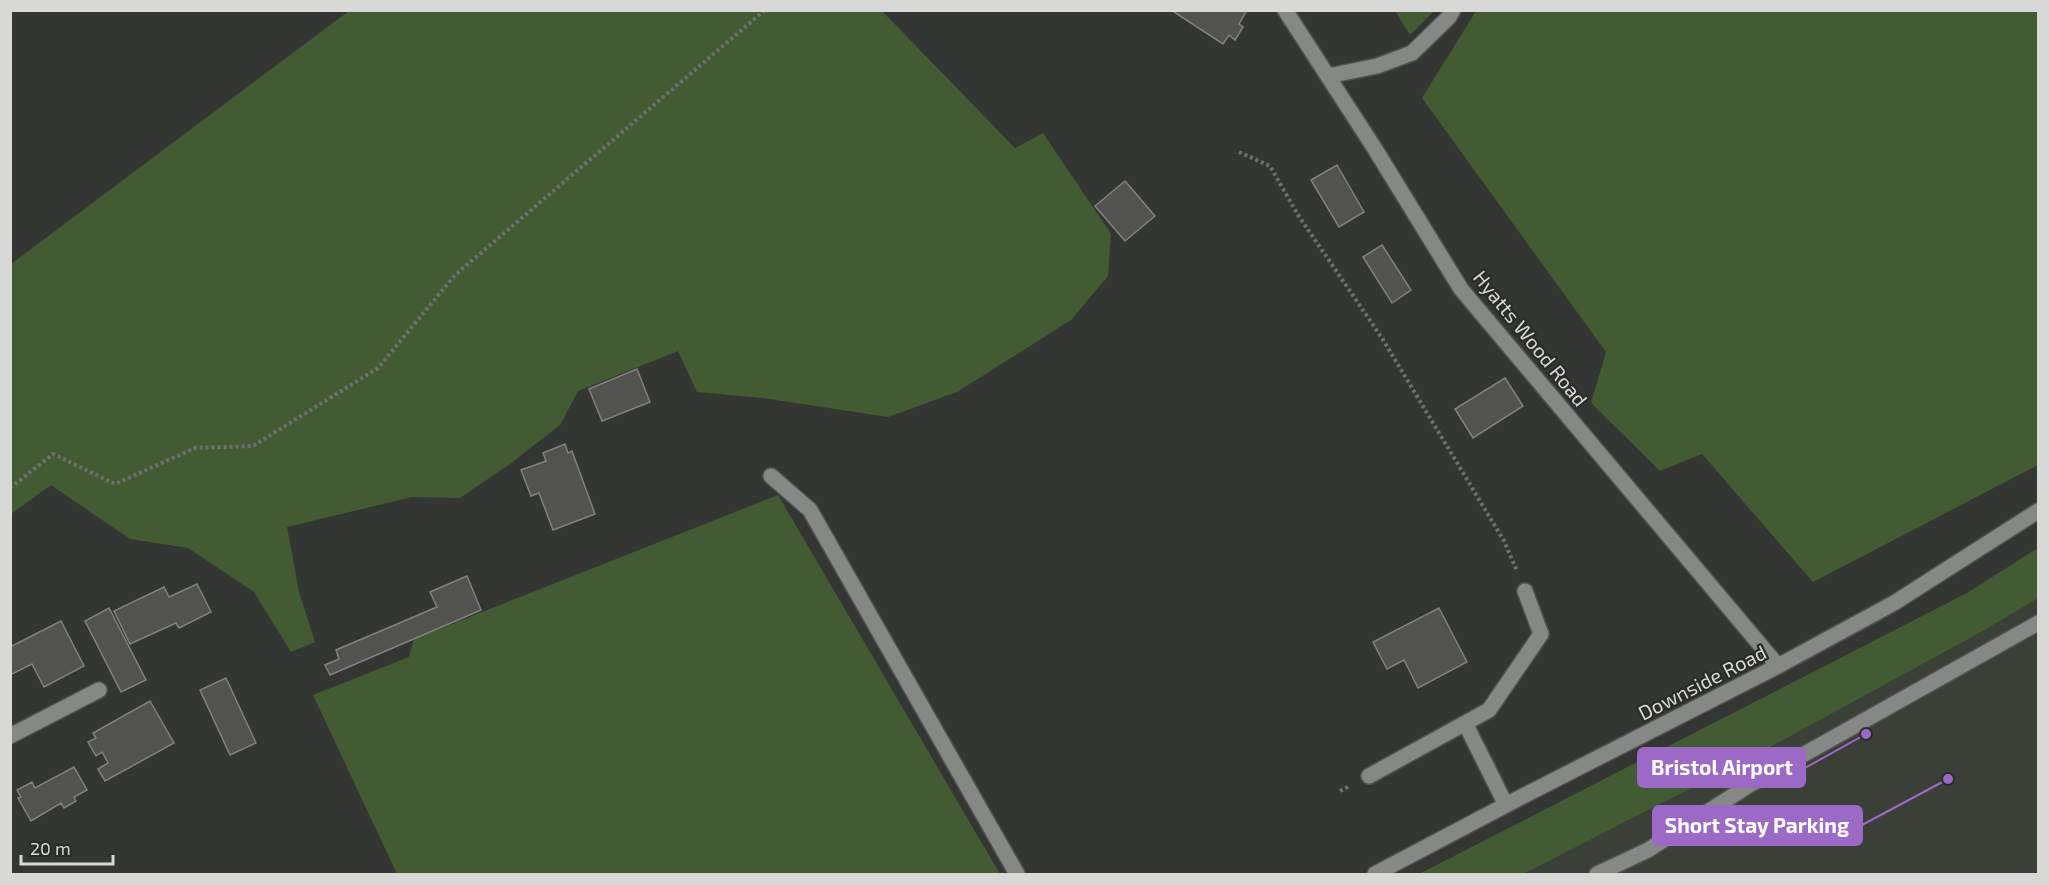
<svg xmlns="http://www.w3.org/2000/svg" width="2049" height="885" viewBox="0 0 2049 885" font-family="'Exo 2',sans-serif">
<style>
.built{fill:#3a3f37}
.green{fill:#435b33}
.building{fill:#525351;stroke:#80827f;stroke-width:1.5}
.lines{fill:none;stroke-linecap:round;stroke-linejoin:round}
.minor-casing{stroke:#515250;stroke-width:18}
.path{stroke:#6f706e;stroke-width:4;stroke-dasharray:3 3;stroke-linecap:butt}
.minor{stroke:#868885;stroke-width:15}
.labels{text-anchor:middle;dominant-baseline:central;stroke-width:4.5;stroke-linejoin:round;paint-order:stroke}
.street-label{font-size:20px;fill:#d8d9d7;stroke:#2a2c2a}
.leader{fill:none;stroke:#9c69c7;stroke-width:2}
.callout-dot{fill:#9c69c7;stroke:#2a2c2a;stroke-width:2}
.callout{fill:#9c69c7;stroke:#9c69c7;stroke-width:2}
.callout-label{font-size:21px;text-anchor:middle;font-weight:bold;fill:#fff}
</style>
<rect width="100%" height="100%" fill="#343634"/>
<!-- built -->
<path class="built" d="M2038,548V874H1419L1967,593Z"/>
<!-- green -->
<path class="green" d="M349,11H882L1015,148L1043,133L1111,234L1108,276L1071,320L957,392L888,417L763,398L697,392L678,351L578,391L560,425L510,464L460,498L412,497L287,527L299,592L315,642L291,652L254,592L188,548L130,539L51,485L11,514V264Z
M1395,11H1434L1410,35Z
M1476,11H2038V465L1813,582L1702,454L1660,471L1591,403L1606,352L1422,98Z
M778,495L1000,874H397L313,695L409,657L414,639Z
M2038,548V598L1981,632L1748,759L1523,874H1419L1967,593Z"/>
<!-- building -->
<path class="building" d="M1171,10H1247L1239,24L1243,27L1235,40L1229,35L1223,44Z
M1337,165L1364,212L1339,227L1311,180Z
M1125,181L1155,216L1125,241L1095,206Z
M1382,245L1411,290L1392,303L1363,257Z
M637,369L650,402L602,421L589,389Z
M1505,378L1523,406L1473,438L1455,409Z
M565,444L568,453L572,451L595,514L553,530L539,493L531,496L521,470L546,461L543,453Z
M467,576L481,610L330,675L325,665L339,659L336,650L437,607L430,592Z
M197,584L211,612L179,628L176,623L130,644L114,611L164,587L169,597Z
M109,608L146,680L121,692L85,621Z
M1439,608L1467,662L1418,688L1404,660L1387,669L1373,642Z
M61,621L84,666L44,687L32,664L10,675V647Z
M226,678L256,743L230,755L200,690Z
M150,701L174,743L105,781L98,769L108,763L102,752L96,756L88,742L96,738L93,733Z
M74,767L87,790L74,797L76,801L64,808L61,803L31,821L18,798L21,797L17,790L32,782L35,788Z"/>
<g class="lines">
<!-- minor casing -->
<g class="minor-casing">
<path id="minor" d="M1285,10L1375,149L1461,289L1778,666
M1328,76L1377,66L1412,53L1449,17L1453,10
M771,476L810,510L1017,874
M1465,723L1506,805
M10,736L99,690
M1369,776L1489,710L1541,634L1525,591
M1375,874L1525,795L1778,666L1894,603L2038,511
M1597,874L1648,850L1751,784L2038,623"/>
</g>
<!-- path -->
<path class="path" d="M1239,152L1270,166L1298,215L1382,338L1504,541L1517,571
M10,488L53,454L115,484L195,448L253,446L378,368L455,275L765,10
M1340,791L1350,786"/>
<!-- minor -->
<use href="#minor" class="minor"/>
</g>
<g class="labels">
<!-- street labels -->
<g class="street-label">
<text transform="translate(1531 338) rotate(51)">Hyatts Wood Road</text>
<text transform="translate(1702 682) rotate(-27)">Downside Road</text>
</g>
</g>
<!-- callouts -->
<path class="leader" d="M1866 734L1805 768M1948 779L1862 825"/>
<g class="callout-dot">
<circle cx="1866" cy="734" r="6"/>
<circle cx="1948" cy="779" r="6"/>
</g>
<g class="callout">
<rect x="1638" y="748" width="167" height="39" rx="6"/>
<rect x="1653" y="806" width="209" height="39" rx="6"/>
</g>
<g class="callout-label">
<text x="1722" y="775">Bristol Airport</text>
<text x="1757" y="833">Short Stay Parking</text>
</g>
<!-- border -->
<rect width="2049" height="885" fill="none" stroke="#d8d9d7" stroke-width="24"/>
<!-- scale -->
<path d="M21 855v9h92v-9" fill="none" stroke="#d8d9d7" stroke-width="3"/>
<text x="30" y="855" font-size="18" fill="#d8d9d7" stroke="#2a2c2a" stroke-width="4.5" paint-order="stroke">20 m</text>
</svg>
